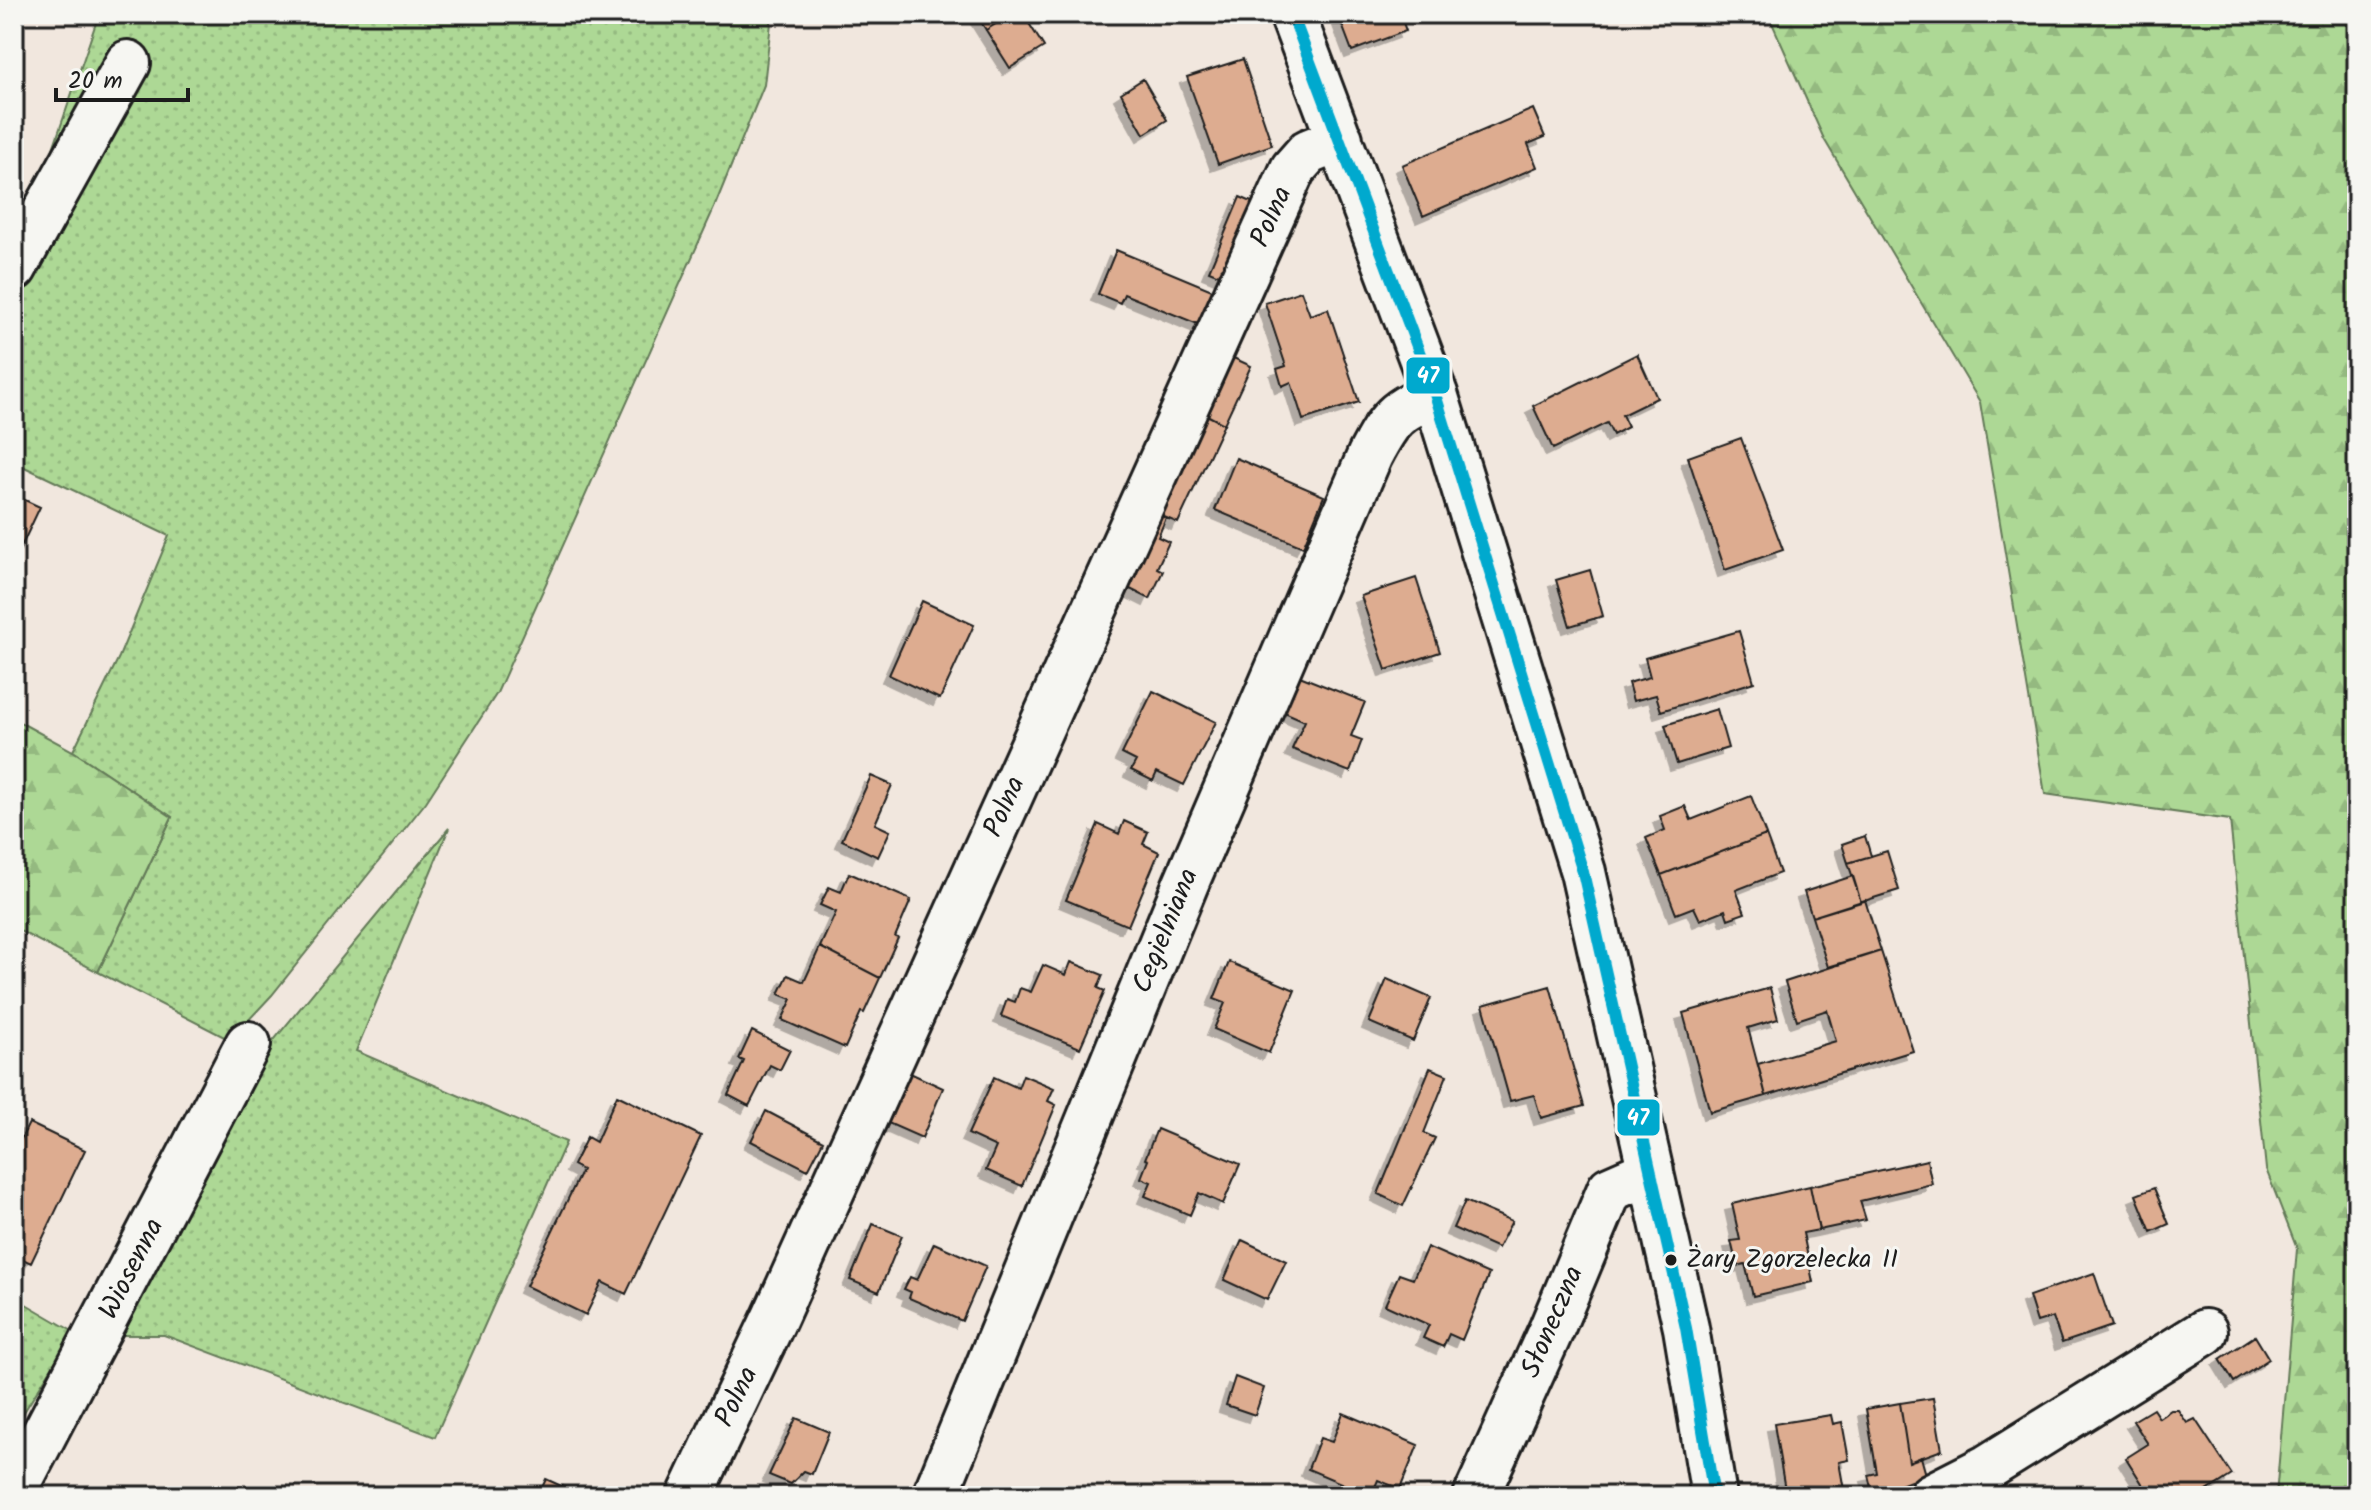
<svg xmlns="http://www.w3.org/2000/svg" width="2371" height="1510" viewBox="0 0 2371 1510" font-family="Kalam,sans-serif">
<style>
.grass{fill:url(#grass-dots);stroke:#647a58;stroke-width:2}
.forest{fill:url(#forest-firs);stroke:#647a58;stroke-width:2}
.building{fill:#ddac90;stroke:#1c1c1c;stroke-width:2;filter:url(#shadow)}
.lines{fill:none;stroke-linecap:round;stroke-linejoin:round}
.minor-casing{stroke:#1c1c1c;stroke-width:50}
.minor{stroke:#f6f6f2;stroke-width:44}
.bus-1-casing{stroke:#f6f6f2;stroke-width:18}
.bus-1{stroke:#00a9ce;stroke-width:12}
.bus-dot{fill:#1c1c1c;stroke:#f6f6f2;stroke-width:3}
.labels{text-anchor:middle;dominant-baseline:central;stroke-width:6;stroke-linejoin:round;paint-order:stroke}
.bus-label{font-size:26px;fill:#1c1c1c;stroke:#f6f6f2;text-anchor:start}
.street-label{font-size:28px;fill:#1c1c1c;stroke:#f6f6f2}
.line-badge{stroke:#f6f6f2;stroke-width:3}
.badge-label{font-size:22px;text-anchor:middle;font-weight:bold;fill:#fff}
</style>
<defs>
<pattern id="grass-dots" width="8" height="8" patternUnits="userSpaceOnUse" patternTransform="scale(2)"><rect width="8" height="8" fill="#add895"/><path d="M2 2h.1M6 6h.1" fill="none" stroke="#94b980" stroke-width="1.8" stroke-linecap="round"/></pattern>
<pattern id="forest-firs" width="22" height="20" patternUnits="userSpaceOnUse" patternTransform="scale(2)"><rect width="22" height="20" fill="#add895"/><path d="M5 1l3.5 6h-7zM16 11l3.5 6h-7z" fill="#94b980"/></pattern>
<filter id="shadow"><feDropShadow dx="-7" dy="7" stdDeviation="0" flood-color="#0004"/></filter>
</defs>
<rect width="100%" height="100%" fill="#f1e7de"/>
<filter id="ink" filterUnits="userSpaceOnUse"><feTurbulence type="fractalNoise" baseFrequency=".0125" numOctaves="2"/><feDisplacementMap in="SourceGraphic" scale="16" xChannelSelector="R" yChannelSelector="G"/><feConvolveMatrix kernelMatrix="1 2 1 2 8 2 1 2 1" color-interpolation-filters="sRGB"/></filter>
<g filter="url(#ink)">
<!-- grass -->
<path class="grass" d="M99,14H772L764,85L714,208L497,693L426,802L272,995L230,1040L98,972L172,817L73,751L119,657L169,536L14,462V263Z
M449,828L356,1051L566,1142L435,1437L164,1335H117L197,1168L274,1040Z
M14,1297L74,1332L14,1428Z"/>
<!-- forest -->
<path class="forest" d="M1768,14H2357V1496H2276L2297,1249L2266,1169L2230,820L2045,794L1980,402L1824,139Z
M14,719L73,751L172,817L98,972L14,928Z"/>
<!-- building -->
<path class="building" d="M976,14H1012L986,30Z
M1012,14H1023L1044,47L1010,68L986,30Z
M1338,14H1400L1406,31L1352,51Z
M1243,59L1272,145L1218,164L1187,77Z
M1143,79L1167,120L1144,134L1121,93Z
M1533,109L1545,137L1528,144L1537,167L1423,216L1402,165Z
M1240,197L1261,206L1231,280L1209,271Z
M1116,250L1224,295L1210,329L1124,294L1120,303L1098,294Z
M1301,291L1310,315L1328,309L1359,402L1303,420L1291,382L1282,386L1277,369L1286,366L1265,303Z
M1637,354L1657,398L1622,415L1628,427L1613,435L1607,423L1553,449L1533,406Z
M1229,356L1251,366L1224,424L1201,412Z
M1201,412L1224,424L1178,523L1155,513Z
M1741,438L1783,550L1725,570L1688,457Z
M1236,458L1324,496L1303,547L1215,510Z
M14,495L40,507L14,562Z
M1155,513L1166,518L1158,537L1169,542L1157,568L1163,571L1150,599L1122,585Z
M1590,570L1603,616L1570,626L1556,580Z
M1416,578L1440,652L1386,670L1361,596Z
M922,601L974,625L940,699L889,675Z
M1739,631L1754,682L1661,711L1656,695L1633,701L1628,683L1650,677L1645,658Z
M1297,675L1365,702L1351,736L1362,740L1350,772L1292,749L1305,721L1282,711Z
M1153,691L1216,722L1184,785L1157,772L1153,781L1131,770L1136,761L1122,754Z
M1717,709L1728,748L1677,764L1665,725Z
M871,776L892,785L875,824L890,831L878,857L842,840Z
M1751,796L1766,835L1661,875L1646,838L1665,830L1660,816L1685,806L1691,820Z
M1124,821L1148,832L1143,844L1159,852L1128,926L1066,900L1098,824L1119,834Z
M1766,835L1780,873L1736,890L1745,913L1728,919L1725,910L1700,920L1694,907L1676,914L1661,875Z
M1865,836L1871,856L1848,863L1842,844Z
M1887,851L1899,890L1861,902L1848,863Z
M849,873L911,900L895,937L898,938L880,978L820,947L836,912L820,905L829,887L841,892Z
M1853,876L1861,902L1812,917L1804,892Z
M1865,900L1881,951L1828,967L1812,917Z
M820,947L880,978L864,1013L861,1012L845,1048L782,1020L792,999L779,994L788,975L804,982Z
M1881,951L1913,1051L1766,1096L1758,1064L1836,1041L1827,1010L1797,1020L1785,982Z
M1071,962L1103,975L1098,988L1105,991L1080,1048L1001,1016L1007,999L1015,1002L1020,988L1031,992L1043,965L1066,975Z
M1229,962L1295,990L1269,1053L1214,1029L1225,1003L1214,999Z
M1387,979L1431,998L1413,1041L1369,1022Z
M1550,986L1584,1106L1541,1118L1534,1095L1510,1101L1483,1005Z
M1770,988L1778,1019L1748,1028L1766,1096L1710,1112L1683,1013Z
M752,1031L790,1050L780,1070L770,1065L749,1106L728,1095L744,1061L739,1059Z
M1430,1068L1447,1075L1424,1133L1435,1138L1403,1206L1378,1194Z
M910,1073L943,1088L922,1138L888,1123Z
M1023,1075L1054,1088L1048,1101L1056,1105L1022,1186L986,1170L996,1147L968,1134L994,1077L1018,1088Z
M617,1095L701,1136L626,1294L602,1282L586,1315L526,1286L582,1170L573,1165L587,1137L596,1142Z
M766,1111L823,1141L808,1170L751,1141Z
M29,1123L85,1150L31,1263L14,1255V1153Z
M1157,1129L1240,1164L1223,1204L1199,1193L1190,1215L1145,1196L1151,1182L1141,1178L1148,1160L1145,1159Z
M1927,1160L1932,1184L1860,1201L1866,1220L1819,1230L1810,1186Z
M1810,1186L1819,1230L1803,1233L1813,1282L1753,1296L1745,1264L1737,1266L1731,1241L1740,1240L1732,1204Z
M2154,1188L2169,1224L2151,1232L2136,1195Z
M1465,1201L1512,1221L1498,1248L1453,1228Z
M873,1224L902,1236L879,1292L850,1280Z
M1242,1240L1286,1261L1267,1300L1224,1280Z
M934,1243L986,1266L962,1321L909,1298L911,1292L904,1289L910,1277L917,1280Z
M1427,1247L1489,1274L1462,1340L1449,1334L1443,1347L1423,1338L1429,1325L1385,1305L1399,1274L1413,1279Z
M2094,1273L2112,1326L2062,1343L2053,1317L2037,1322L2029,1296Z
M2255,1336L2269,1359L2234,1382L2220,1359Z
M1235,1377L1264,1388L1255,1415L1226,1405Z
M1933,1398L1942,1450L1909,1462L1900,1403Z
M1900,1403L1909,1462L1921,1457L1926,1475L1873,1496L1868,1475L1877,1473L1866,1409Z
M2153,1409L2159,1418L2171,1410H2178L2187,1423L2195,1419L2232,1475L2199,1496L2195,1493L2191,1496H2150L2126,1458L2148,1444L2133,1421Z
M1343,1413L1418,1445L1400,1489L1378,1480L1371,1496L1308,1469L1320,1438L1332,1442Z
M1831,1415L1833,1424L1842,1422L1849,1460L1839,1462L1844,1490L1808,1496H1786L1774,1424Z
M796,1418L829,1432L812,1474L804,1471L791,1484L769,1475Z
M546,1479L583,1496H538Z"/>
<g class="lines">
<!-- minor casing -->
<g class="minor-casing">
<path id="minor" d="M1292,14L1435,394L1583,872L1686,1328L1714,1496
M14,268L128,63
M14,1492L248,1044
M690,1496L775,1317L1293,169L1308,152L1340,139
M935,1496L1186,883L1370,455C1390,417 1395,411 1435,394
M1476,1496L1552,1328L1610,1189L1651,1171
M1931,1496L1988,1467L2205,1332"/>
</g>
<!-- minor -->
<use href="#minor" class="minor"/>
<!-- bus-1 casing -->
<g class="bus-1-casing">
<path id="bus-1" d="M1292,14L1435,394L1583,872L1686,1328L1714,1496"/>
</g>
<!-- bus-1 -->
<use href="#bus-1" class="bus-1"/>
</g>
</g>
<!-- markers -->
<circle class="bus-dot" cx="1671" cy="1260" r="7"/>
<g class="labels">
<!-- bus labels -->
<g class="bus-label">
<text x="1686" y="1260">Żary Zgorzelecka II</text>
</g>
<!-- street labels -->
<g class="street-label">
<text transform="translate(1272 217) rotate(-66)">Polna</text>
<text transform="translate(1005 807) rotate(-66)">Polna</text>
<text transform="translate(1166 931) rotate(-68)">Cegielniana</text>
<text transform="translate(132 1269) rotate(-63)">Wiosenna</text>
<text transform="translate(1553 1322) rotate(-67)">Słoneczna</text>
<text transform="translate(737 1397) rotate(-64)">Polna</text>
</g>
</g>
<g class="line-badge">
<rect x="1405" y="356" width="46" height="39" rx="8" fill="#00a9ce"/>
<rect x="1616" y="1098" width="45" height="39" rx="8" fill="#00a9ce"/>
</g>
<g class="badge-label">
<text x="1428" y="383">47</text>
<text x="1638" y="1125">47</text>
</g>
<!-- margin -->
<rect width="2371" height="1510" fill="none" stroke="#f6f6f2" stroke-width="48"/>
<rect x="24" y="24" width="2323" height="1462" fill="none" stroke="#1c1c1c" stroke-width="3" filter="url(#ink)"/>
<!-- scale -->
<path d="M56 88v12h132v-12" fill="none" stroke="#1c1c1c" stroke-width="4"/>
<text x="68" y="88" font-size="24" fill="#1c1c1c" stroke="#f6f6f2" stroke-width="6" paint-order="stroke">20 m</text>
</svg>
